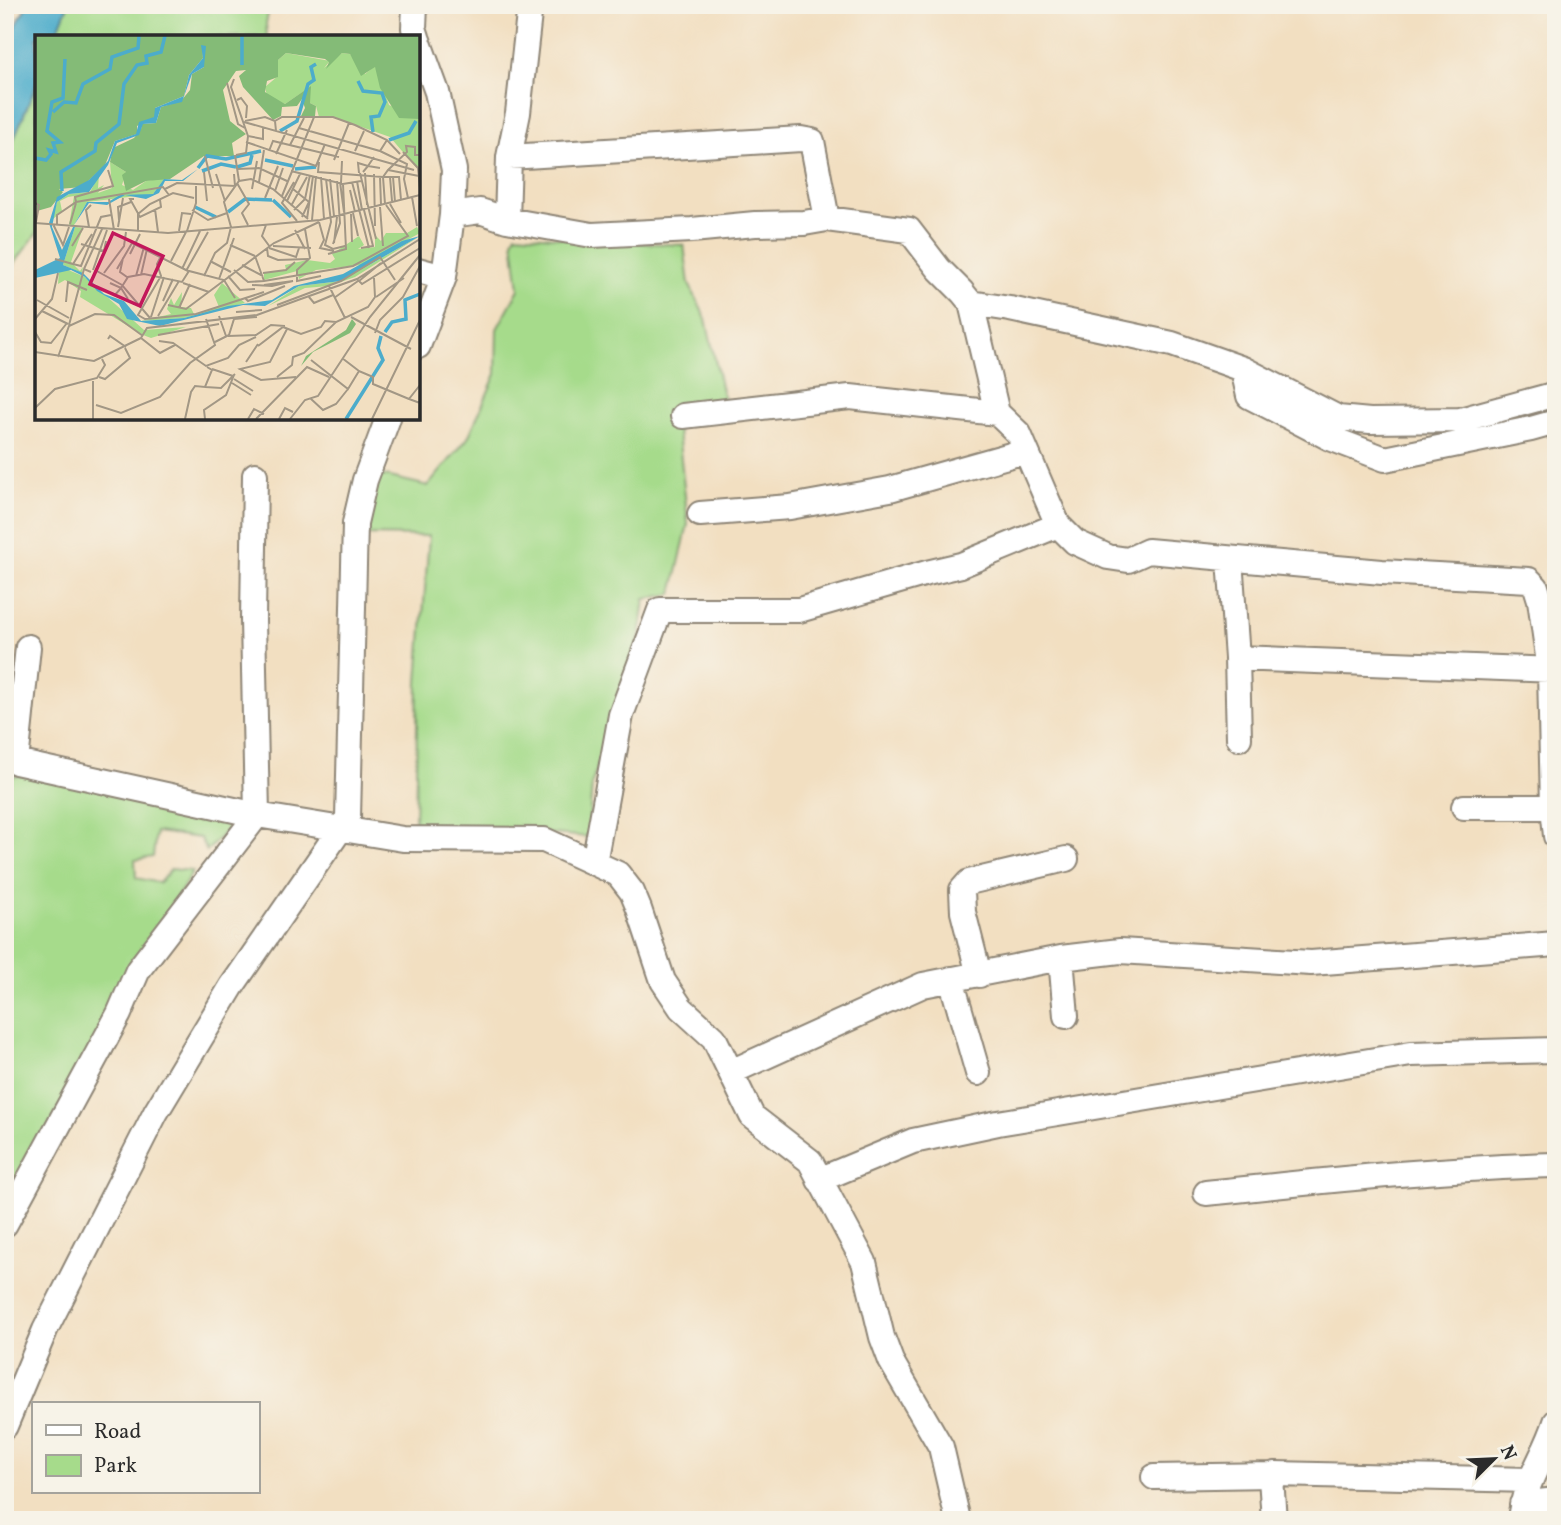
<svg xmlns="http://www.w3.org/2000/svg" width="1561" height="1525" viewBox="0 0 1561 1525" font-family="Vollkorn,serif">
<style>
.green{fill:#a6db8b;stroke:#68835b;stroke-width:2}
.water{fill:#4caccb;stroke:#3c6c7b;stroke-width:2}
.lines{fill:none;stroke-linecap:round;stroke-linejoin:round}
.minor-casing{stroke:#8e8576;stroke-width:28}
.minor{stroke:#fff;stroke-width:24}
.inset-river{fill:none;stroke:#4caccb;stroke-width:3.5}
.inset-road{fill:none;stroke:#a29785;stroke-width:2}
.view{fill:#c2185b;fill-opacity:0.15;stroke:#c2185b;stroke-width:3.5}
.inset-edge{fill:none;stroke:#2b2b2b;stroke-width:3.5}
</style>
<rect width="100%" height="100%" fill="#f7f3e8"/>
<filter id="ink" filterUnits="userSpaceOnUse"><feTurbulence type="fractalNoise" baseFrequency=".0143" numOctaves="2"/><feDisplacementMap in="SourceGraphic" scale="14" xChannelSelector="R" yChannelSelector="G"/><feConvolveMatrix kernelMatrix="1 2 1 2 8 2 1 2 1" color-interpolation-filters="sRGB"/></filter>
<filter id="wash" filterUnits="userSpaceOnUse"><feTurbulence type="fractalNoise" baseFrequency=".00686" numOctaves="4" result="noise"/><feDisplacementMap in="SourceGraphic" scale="28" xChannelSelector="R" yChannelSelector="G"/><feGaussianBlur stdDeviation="1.57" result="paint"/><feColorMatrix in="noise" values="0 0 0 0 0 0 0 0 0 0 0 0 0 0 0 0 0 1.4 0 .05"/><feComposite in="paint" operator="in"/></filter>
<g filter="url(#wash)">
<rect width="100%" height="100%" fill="#f2dfc1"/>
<!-- green -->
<path class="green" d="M68,5H270L266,23L267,37H55Z
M37,83V233L5,276V160Z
M516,234L620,242L684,245L689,284L706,319L724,400L675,404L688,524L672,594L645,599L640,635L592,783L588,837L415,822L418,682L429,536L359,535L381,475L428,486L468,438L496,374L497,329L519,289L513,240Z
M5,745L13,776L34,775L237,819L207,851L200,838L156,832L153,857L135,860L136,878L159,883L171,869L193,871L144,952L5,1208Z"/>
<!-- water -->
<path class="water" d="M27,5H68L55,37H37V83L5,160V46Z"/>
</g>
<g filter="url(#ink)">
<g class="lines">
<!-- minor casing -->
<g class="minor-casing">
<path id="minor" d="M415,5L414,28L417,37
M418,40L437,92L454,170L452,215L444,277L418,346
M509,157L801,139L812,141L827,219
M452,215L480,211L507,220L592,235L692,230L755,224L804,223L827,219L909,230L939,269L962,292L971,303L1010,309L1172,344L1243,369L1338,418L1370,421L1460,420L1556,394
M507,220L509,157L518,113L530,5
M418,270L444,277
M971,303L997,413L1019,434L1058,525L1075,542L1108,557L1128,560L1148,551L1382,572L1529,580L1536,587L1540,600L1550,670L1553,807L1556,836
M1243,369L1249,396L1330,438L1385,459L1531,429L1556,422
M683,416L850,397L997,413
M255,475L253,620L257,815L403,839L544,840L618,874L632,892L639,909L663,981L681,1008L714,1038L752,1116L810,1161L864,1262L882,1337L891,1361L941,1447L958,1520
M700,514L790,507L890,489L1025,451
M1230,559L1237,658L1239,738
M1237,658L1556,670
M1464,807H1553
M594,863L621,715L660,610H799L927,573L961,565L1058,525
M1061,958L1066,1016
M979,975L963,912L962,890L969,882L1066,859
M951,979L978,1073
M731,1072L923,985L1061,958L1120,951L1311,963L1556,944
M819,1180L913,1141L998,1123L1411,1054L1556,1050
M1206,1193C1323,1181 1438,1168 1556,1165
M5,1224L119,1014L138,970L257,815L16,762L28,647
M5,1426L45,1330L156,1112L232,986L348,818L355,523L365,480L388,418
M1154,1477L1272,1475
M1522,1504L1556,1500
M1274,1520L1271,1478L1272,1475L1275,1474L1530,1480
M1520,1520C1524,1481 1545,1457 1556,1422"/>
</g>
<!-- minor -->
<use href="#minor" class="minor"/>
</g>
</g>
<!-- overview -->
<g transform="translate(35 35)">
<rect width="385" height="385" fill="#f2dfc1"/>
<path d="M251,18L295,26L289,33L307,18L315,19L330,39L340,31L354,70L385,84V137L355,102L298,82H284L281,71L275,68L272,54L250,69L232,61L230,52L243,41V25ZM75,127L91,137L87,150L98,155L111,146L130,143L118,159L52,167L39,190H34L39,161L33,162L25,166L27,176L17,185L22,167L34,159L55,157L64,140L63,153L69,150L63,158L77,153ZM40,192L48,193L36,227L45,236L48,232L47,238L28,230ZM382,192L385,198L326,230L281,235L264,244L262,236L229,245V238L251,235L250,230L272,225L295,228L300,224L297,219L324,201L329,210L323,214L340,212V200L346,206L351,198H372ZM385,201L320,242L294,251L270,253L233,271L264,251L306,246ZM31,234L50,242L109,295L151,292L116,303L108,300L45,262L46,256L30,245L23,249L24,236ZM187,248L210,268L149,283L106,286L136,279L132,274L136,263L139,270L147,257L146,272L156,273L159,279L184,272L179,260Z" fill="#a6db8b"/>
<path d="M0,1H385V84L364,83L345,53L340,32L326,41L315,19L307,18L291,34L294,27L290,24L251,18L243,25V42L232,46L230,57L250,69L276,51L275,68L281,71L280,81L265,83L270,73L267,64L262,71L247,72L246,81L238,85L208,52L204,41L211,35L201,36L188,55L195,86L211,99L197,108L199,121H169L135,144L111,146L91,156L87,140L91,137L75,127L78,113L99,103L106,94L107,89L121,88L126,72L146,66L155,55L157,39L169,32L167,10L168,23L154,40L149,61L120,73V82L102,91V99L80,106L70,130L47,152L24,154L28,157L16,172L2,176ZM317,284L321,289L315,298L278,317L266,331L271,321L311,295Z" fill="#84bb77"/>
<path d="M166,10L171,11L169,32L157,39L147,67L126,72L121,88L108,89L104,100L82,108L73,130L54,157L34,159L22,167L17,192L27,215L38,192H40L28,230L48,238L69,259L89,266L106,286L149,283L193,271L237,265L259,251L308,239L367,206L385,201L306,246L264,251L230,271L208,270L125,291L92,284L84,269L62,256L50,242L36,235L0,243V235L25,223L14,188L22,162L54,145L73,126L80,106L101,99L104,87L119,82L120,73L149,61L154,40L168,23ZM163,134L148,146H130L124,158L111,164L90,160L72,170L54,168L39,190L52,167H73L85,160L118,159L129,144L147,145Z" fill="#4caccb"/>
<path class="inset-river" d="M207,30V1M323,46L328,56L347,58L350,67L344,81L336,82L338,97M18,77L29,67L41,68L48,49L75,34L77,22L103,13L104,1M245,96L262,86L273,49L279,45L276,32L281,29M354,105L374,98L381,86M0,123L11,125L16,119L14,115L21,117L18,108L25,107L12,96L17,67L28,63L30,24M230,125L258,131M202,132L215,128L217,120M163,133L172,121L191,124L226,116M260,134L281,132M167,136L186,129L201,132M27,156L26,137L60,116L61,108L84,89L89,49L102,30L112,28L111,21L126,17L130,1M238,165L256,182M160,172L181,182M193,177L210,164L237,165M350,297L357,287L371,284L370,265L385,259M311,384L348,325L343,313L346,301"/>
<path class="inset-road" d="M199,44L196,52L213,101L211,118L201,120M192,48L203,89L210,93M202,65L206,63L212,71L211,83M210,86L230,82L240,86M209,87L379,135M264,93L345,116L352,105M241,96L240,86L247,82H279M213,101L228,104V93M211,107L281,131L290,109M255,110L269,83M234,116L238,106L304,122M320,116L329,96M345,116L372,129L369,144L373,163M368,117L383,133L385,154M241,119L252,95M200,120L204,146M170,121L178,153M339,122L333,131L345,133M299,125L314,88M284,127L283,137L348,142M202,134L224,133L252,146M353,135L384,141M256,136L308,149L326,146M169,137L172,166M324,138L323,128L333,131L328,137M325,138L341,204M330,138L332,170M181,139L190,166M339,139L340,191M286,142L289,184M345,142L346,170M348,142H358L360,167M355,142L357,166M358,142H364L366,165M291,144L296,187L290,210L298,214L310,211M295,144L299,181M322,146L327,175M224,147L229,115M259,147L247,168L262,186M305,147L309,177M317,147L334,213M202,148L214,169L207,178L213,190M306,148L307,126M130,154L142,148L200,151L199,139M217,154L222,126M258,154L274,167L267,182M315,155L320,177M240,156L248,133M247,161L279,82H298L320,90L352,105L365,119M377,162L382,191M230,163L243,131M74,164L79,195M99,164H95L105,182L126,172L125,165M252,166L265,139M41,167L128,152L134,160M0,168L4,170L1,187M350,169L348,142L353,135L372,117L371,111L380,112V120H385M355,169L366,188M256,171L272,142M345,172L348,211M120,174L123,197M157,175L173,185L192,178M259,175L270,164L275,140M318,178L323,201M316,179L317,207M272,184L278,141M84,185L83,172L96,167M277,185L281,141M284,187L289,205L285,213L299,216M0,188L133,198L285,185L385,160M18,189L28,210L34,192M22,189V180L41,167L40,162L78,151L73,135M35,189L41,168M231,190L227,201L235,212M54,192L51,175L56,170M83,192L88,163M270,194L275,223L262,235V246L286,241M103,195V179L115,169L138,158L159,163M260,195L270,214M144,196L147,178L156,179M152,196L161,168V151M299,208L302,182M46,209L69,216L71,206M298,209L305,188L302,146M195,210L220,221M37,211L48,193M238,211L276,213M232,213L233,221L243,225L273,224M234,213L261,222L264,213M326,213L338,211L329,175M95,219L105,199M293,219L311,214L308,149M126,221L122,229L126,241L103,280L110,284L161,279L229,257M220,221L229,246M88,223L85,237L92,242M20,224L38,229L57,199M136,226L151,197M175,226L196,237M38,229L46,231L66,182L76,180M207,230L228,241M49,234L67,194M82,234L97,208L153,236M147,234L165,196M58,235L72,195M60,235L87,250L115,283M199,235L213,247L229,246L318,231L373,201L351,170M151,236L173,197M69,238L89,211L91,197M228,238L251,235L260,227M106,240L112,214M101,241L109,212M169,241L180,218L192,208L196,192L189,167L204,146L216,144L238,154L273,184M193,241L205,255L220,254M184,244L199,203M322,244L327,249L385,213M324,246L346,228M75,248L86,253L93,242L109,239L147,247L154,236L189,245L200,263M148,248L174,257M217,250L237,251L258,246L229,250M294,251L310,283M77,258L80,260L86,253L93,264M274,262L279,268L298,260M341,262L369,243M210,263L213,266L250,251M299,263L323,246M2,265L34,283M128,266L138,244M31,267L33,247L52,255M133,270L151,274L239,208L284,187M242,270L306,246L345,222L360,245M144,273L155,249M7,276L33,289M201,277L227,275M123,281L144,246M184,281L191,301M116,282L129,242M316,282L376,314M0,284L17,264L23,238M34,290L49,234L56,237M252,294L235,327L205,334L226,345L261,342M0,297L6,307L16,308L32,288M340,298L345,285L368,262L385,231M123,300L184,289M193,301L221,300L236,290L250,291M73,304L75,301L91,312M124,306L138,308L171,331L193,323L204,310L221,302M180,307L194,300L199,284L222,282M140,310L125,318L106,303L112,293L222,280L263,265L322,244L385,204M223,311L248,292L266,299L286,292L290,286L301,287M0,317L59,326L106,303M23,322L34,291L60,279L79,280L108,301M307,323L324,336M276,325L313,354L324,336L338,342V349L374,364M211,327L223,309M177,334L198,341M64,342L70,344L95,323L90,313M242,342L257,330L258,322L269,318L301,287L333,272L340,262L339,243M199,344L218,356M197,348L216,360M385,350L374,364L385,368M170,352L186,353L200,339M275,363L288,375L301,369L313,354M61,370L86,378L125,362L155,328L180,310L171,284M0,373L20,354L62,343L70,330L67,324M58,384V346M150,384L156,357L160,351L170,352L177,335L172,332M170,384L169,375L191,360L199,340M213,384L219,374L229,379M221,384L272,332L294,342M244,384L250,373L258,377M255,384L270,365L283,361L335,282L385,220M337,384L385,285M384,384L385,359"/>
<path class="view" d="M78,198L128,221L105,271L55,249Z"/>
<rect width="385" height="385" class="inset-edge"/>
</g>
<!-- margin -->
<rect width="1561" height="1525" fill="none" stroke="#f7f3e8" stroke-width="28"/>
<!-- legend -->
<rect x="32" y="1402" width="228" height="91" fill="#f7f3e8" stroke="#a5a39c" stroke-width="2"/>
<rect x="46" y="1425" width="35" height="10" fill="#ffffff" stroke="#a5a39c" stroke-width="2"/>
<text x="94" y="1438" font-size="21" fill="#2b2b2b">Road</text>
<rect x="46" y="1455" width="35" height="21" fill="#a6db8b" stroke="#a5a39c" stroke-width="2"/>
<text x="94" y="1472" font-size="21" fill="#2b2b2b">Park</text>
<!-- north arrow -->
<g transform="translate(1494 1459) rotate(66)" stroke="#f7f3e8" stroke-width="5" paint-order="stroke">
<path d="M0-5L12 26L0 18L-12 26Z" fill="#2b2b2b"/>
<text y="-10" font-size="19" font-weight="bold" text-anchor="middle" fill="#2b2b2b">N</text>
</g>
</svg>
